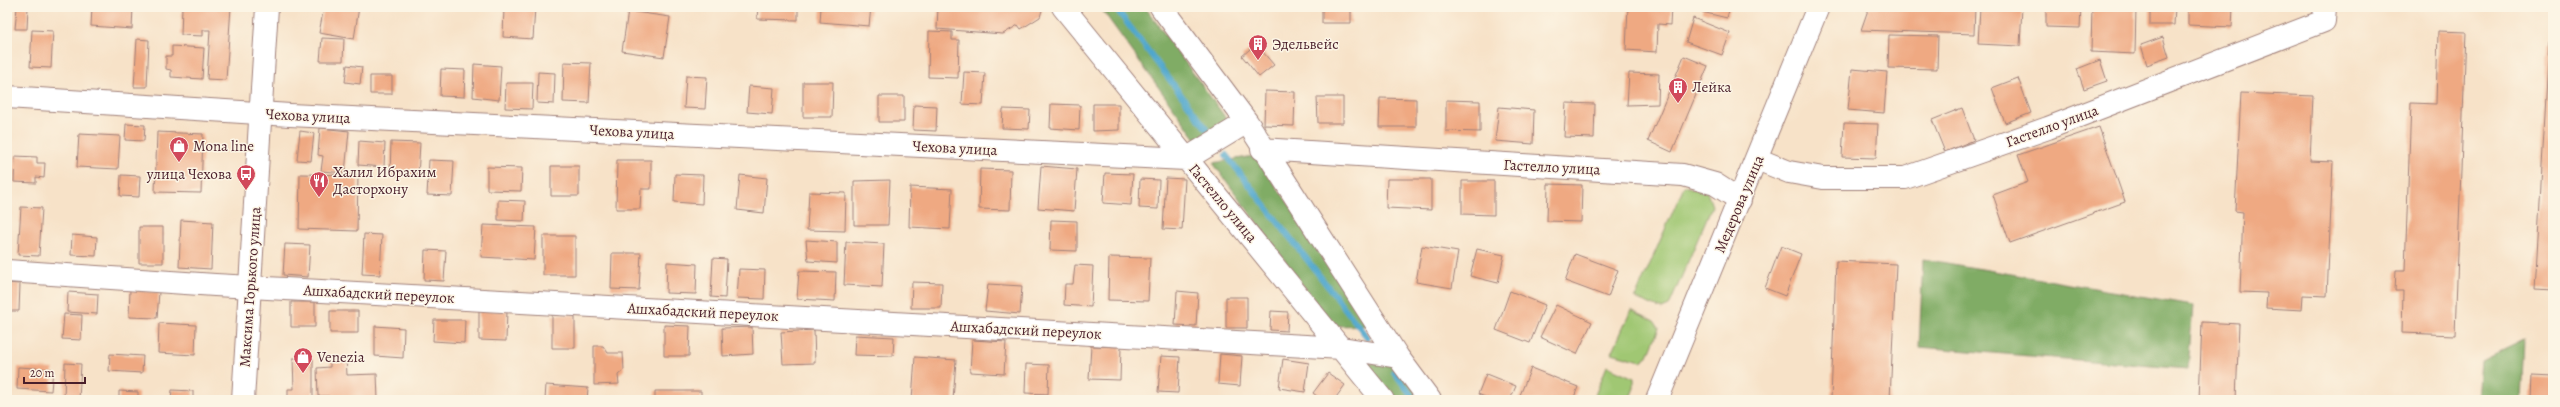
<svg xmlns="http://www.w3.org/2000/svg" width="2560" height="407" viewBox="0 0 2560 407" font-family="Alegreya,serif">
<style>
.green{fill:#a0c773;stroke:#75734f}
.forest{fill:#80ac65;stroke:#656648}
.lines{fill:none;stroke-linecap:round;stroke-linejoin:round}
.stream{stroke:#50a7cd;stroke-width:6}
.building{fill:#efa982}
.minor-casing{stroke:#a0807a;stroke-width:24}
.secondary-casing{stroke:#a0807a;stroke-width:24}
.primary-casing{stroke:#a0807a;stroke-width:24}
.minor{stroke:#fff;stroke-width:22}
.secondary{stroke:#fff;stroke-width:22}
.primary{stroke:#fff;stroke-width:22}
.labels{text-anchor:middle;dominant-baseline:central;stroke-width:3;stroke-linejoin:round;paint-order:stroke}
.poi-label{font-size:15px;fill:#4a1f2b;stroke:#fcf5e5;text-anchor:start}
.street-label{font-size:15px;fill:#4a1f2b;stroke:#fcf5e5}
</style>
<rect width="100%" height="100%" fill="#fcf5e5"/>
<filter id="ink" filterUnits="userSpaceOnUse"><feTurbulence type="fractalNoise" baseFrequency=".025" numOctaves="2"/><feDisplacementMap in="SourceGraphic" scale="8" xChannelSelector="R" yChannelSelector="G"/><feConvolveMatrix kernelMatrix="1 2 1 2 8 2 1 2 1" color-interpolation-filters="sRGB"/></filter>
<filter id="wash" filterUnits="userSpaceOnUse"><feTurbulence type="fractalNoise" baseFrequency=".012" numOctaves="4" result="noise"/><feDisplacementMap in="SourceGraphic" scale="16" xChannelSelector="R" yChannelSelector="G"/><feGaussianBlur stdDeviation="0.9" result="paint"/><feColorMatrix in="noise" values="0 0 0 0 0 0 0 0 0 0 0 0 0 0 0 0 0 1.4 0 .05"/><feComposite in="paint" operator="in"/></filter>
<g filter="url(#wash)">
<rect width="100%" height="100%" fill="#f7e2c8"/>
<!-- green -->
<path class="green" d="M1684,186L1707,192L1712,206L1669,306L1662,309L1635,298Z
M1631,310L1654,321L1659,328L1648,356L1641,361L1612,353Z
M1607,366L1634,378V388L1629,400H1593Z"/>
<!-- forest -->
<path class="forest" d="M1100,7H1145L1228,121L1196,139Z
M1254,156L1377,325L1333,326L1213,163Z
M1923,259L2193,305L2188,369L1919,347Z
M2524,339L2521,400H2478L2481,360Z
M1360,363L1406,364L1445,400H1398Z"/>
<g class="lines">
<!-- stream -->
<path class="stream" d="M1115,7L1206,128
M1226,155L1367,337
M1394,372L1415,400"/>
</g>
<g id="blocks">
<!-- building -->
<path class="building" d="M17,7H28L27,29H15Z
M92,7H133L132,29L91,26Z
M182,7H231L226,80L207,79L210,30H203V36L181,35Z
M324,7H359L354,39L319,33Z
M504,7H535L533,39L503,37Z
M758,7H798V20L757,19Z
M821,7H871L869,26L820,22Z
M938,7H1043L1040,17L1021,29L1018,25L1003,34L937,29Z
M1322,7H1351V23H1322Z
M1628,7H1671L1670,25L1658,24L1657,52L1626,50Z
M1703,7H1730L1727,18L1702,12Z
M1869,7H1975L1974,34L1861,30Z
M1980,7H2022L2020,46L1978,44Z
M2046,7H2081L2080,28L2046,27Z
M2092,7H2136L2135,54L2091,52Z
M2150,7H2175L2174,25H2150Z
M2188,7H2233L2232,27L2188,25Z
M628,11L670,17L664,57L622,51Z
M1693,18L1730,33L1722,55L1686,42Z
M32,30L53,31L51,68L30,67Z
M929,31L952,32V40H959L958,78L928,77Z
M2438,31L2466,32L2455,335L2402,333L2403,291H2395L2396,270H2405L2411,103L2436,104Z
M1889,35L1938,36L1937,69L1888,68Z
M2163,37L2169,57L2147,65L2141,45Z
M322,38L344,39L343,61H320Z
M137,39L149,40L147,87H134Z
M2549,43H2553V291L2535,290Z
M1256,44L1274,65L1259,77L1242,56Z
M172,46L204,48L202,79L171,77V70L166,69V56H172Z
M1684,56L1708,66L1672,152L1648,141Z
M2100,60L2107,81L2084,89L2077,69Z
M564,62L591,63L589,103L563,102Z
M474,64L501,66L499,100L473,97Z
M347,65L362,67L360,84L345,82Z
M441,69L465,70L464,97L440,96Z
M1852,69L1887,72L1884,113L1848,110Z
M538,72L555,73L554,104L537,103Z
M964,72L985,73L983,105L962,104Z
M1629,73L1659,74L1658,104L1627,105Z
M370,76H392V94H370Z
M686,76L707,77L705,109L684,108Z
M2018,78L2031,113L2005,123L1992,88Z
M803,82H833L832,117H803Z
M506,83H533L532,109L505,108Z
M749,86L774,88L772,114L747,112Z
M1265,91L1295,92L1294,126L1264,125Z
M2241,93L2313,96L2310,161L2333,162L2327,296L2303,295L2302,310L2266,308L2267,293L2240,292L2243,212L2235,211Z
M879,96H904V122H879Z
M1317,97H1343V123H1318Z
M1380,98L1416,99V127H1379Z
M1446,100L1480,101V132L1446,131Z
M1566,103L1595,104L1594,138L1564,137Z
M1051,104L1080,105L1079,130L1050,128Z
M1093,104H1119V130L1093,131Z
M914,105L937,106L936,131L913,130Z
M1499,107L1534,110L1533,144L1495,141Z
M1962,108L1974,140L1945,152L1932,120Z
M1003,109L1030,110L1029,129L1002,128Z
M1844,123L1878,124L1876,158L1842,157Z
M126,124L145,125L144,141L125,140Z
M2099,127L2125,202L2010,243L1993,195L2028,182L2018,155Z
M320,128L349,131L345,173L321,171L323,156L318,155Z
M300,131L314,133L311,161L297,160Z
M157,132L203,134L201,193L155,192Z
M79,134L120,136L118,169L77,167Z
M359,141L385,143L384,167L358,165Z
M391,142L420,143L418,176L390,175Z
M15,156L37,157V163H45L44,178L36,177V183L14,182Z
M429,160L454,161L452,196L427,195Z
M617,160H651V189H641L640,209H616Z
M551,166H579V196H551Z
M1041,166L1077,169L1074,211L1038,208Z
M487,167L522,168L521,191L487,190Z
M980,169L1011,170L1010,210L979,209Z
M1105,173L1133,174L1131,205L1103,203Z
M300,174L358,175L357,231L299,229Z
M675,174L703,175L702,204L674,202Z
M121,175L140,176L139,197L120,196Z
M740,175L767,178L764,213L737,210Z
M1166,178L1185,179L1182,230L1163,229Z
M1140,179L1159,180L1158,209L1139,208Z
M1387,179H1431V210L1386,208Z
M890,180L888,225H854V181Z
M1462,181H1494V215L1462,214Z
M1548,184L1582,185L1581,222L1547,221Z
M910,187L952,189L950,229L909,227Z
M809,192L846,193L845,231L807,230Z
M498,200L525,201L524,221L498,220Z
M21,207L42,208L39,256L18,255Z
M181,220L213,222L211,269L179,267Z
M1051,220L1077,221V251L1050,250Z
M483,225L536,227L534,260L481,257Z
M139,227H163V263H139Z
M364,234L382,235L380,275L362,274Z
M72,235L97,237L96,256L71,255Z
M543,236H575V275H543Z
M806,240L837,242V263L808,261Z
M846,242L884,244L882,287L844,285Z
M285,244L310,245L308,277L283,275Z
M1422,246L1458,252L1452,288L1416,282Z
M1781,246L1801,254L1785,296L1765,288Z
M1477,249L1504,255L1498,283L1470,276Z
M425,250L446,251L444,281L424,280Z
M612,253H641L639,290L611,289Z
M1575,254L1618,270L1608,297L1565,281Z
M1109,257L1150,258L1148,301L1108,300Z
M713,258L727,259L725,298L711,297Z
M1836,261L1896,264L1890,400H1831Z
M667,262L697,264L696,294L666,293Z
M1075,265L1093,266L1091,307L1064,305L1065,284H1073Z
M739,269L765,270L764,299L737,298Z
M799,271L836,272L835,301L797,299Z
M912,282L942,283L941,308H911Z
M7,283L20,284L19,311H7Z
M988,284L1022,286L1020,314L985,311Z
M130,290L159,292L157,318L129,317Z
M1177,291L1198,293L1196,326L1175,325Z
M1510,291L1545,305L1530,343L1496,330Z
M68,292L98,294L97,314L67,312Z
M1226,297H1247V328H1226Z
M291,302H315V327H291Z
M1556,305L1592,322L1577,354L1540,337Z
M479,310L507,311L506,341L479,340Z
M330,311H358V333H330Z
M1271,311L1288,312L1287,331L1270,330Z
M64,314L82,315L81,340L62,339Z
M552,315H575V348H552Z
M434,320H465L464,343L433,341Z
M2202,322L2239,324L2236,400H2199Z
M159,323L196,325L195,355L158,353Z
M664,325L690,326L689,356H664Z
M375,326L404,328L403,358L375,356Z
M752,327L753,354L723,356L722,328Z
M814,330L815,363L783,364L781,332Z
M855,335L894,337L893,356L854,355Z
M972,340L1006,342L1004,374L970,372Z
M594,346H603L608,353H623L624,370L618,375L619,384L594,385Z
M1091,346L1121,347L1120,380L1089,379Z
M110,354L143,356L142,373L109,371Z
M1220,354L1242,356L1240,386L1218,384Z
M1161,356L1180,357L1178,393L1158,392Z
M915,357L956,360L953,400H912Z
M293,358L313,359V400H288V389H294Z
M346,358L347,375L377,374L378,400H329V396H318L317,368L330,367V359Z
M1283,359L1309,363L1305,392L1279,388Z
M65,363L81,364L79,400H64Z
M1026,364L1049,365L1048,394L1025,393Z
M18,367L53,369L51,391L17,389Z
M1531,368L1578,387L1573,400H1518Z
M1328,373L1345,385L1334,400H1322L1313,393Z
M1486,374L1516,386L1510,400H1492L1478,394Z
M2532,376L2553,377V400H2531Z
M546,385L588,388L587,400H545Z
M172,390L193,391V400H171Z
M119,391L138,392V400H119Z
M655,391H701V400H655Z"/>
</g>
</g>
<g filter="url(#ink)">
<use href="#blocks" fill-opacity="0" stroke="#a0807a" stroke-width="1"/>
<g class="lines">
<!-- minor casing -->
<g class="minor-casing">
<path id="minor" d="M1063,7L1383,400
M1161,7L1247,122L1398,357L1430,400
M7,97L290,115L1186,159L1247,122
M1262,149L1683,175L1715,184L1740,200
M1757,159L1789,172L1823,178H1905L2048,128L2324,21L2325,7
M7,271L215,285L1342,348L1398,357"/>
</g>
<!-- secondary casing -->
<g class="secondary-casing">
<path id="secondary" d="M1657,400L1818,7"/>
</g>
<!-- primary casing -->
<g class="primary-casing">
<path id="primary" d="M243,400L267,7"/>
</g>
<!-- minor -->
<use href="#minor" class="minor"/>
<!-- secondary -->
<use href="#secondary" class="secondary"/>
<!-- primary -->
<use href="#primary" class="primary"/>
</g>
</g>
<!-- icons -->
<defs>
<g id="building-pin" transform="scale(1)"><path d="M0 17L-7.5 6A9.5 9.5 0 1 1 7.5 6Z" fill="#d1495b" stroke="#fcf5e5"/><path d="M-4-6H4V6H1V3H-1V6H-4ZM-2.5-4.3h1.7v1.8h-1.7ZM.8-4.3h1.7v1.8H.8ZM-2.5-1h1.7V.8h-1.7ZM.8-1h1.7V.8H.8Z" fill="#fff"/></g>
<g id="shop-pin" transform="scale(1)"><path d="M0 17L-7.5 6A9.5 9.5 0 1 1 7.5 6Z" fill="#d1495b" stroke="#fcf5e5"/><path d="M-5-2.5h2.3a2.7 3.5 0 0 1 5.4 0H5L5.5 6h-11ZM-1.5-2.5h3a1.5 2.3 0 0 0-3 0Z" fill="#fff"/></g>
<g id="bus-pin" transform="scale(1)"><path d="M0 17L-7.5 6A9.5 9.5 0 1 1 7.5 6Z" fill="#d1495b" stroke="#fcf5e5"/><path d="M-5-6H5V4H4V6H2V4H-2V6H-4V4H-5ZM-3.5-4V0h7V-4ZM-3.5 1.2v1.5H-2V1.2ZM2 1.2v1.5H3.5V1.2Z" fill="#fff"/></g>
<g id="restaurant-pin" transform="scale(1)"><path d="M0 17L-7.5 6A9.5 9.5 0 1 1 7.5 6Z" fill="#d1495b" stroke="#fcf5e5"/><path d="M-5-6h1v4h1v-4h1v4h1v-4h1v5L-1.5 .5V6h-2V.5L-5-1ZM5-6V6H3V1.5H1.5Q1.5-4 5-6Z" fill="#fff"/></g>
</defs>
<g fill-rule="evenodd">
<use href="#building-pin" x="1258" y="44"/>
<use href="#building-pin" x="1678" y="87"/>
<use href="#shop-pin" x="179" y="146"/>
<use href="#bus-pin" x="246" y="174"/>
<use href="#restaurant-pin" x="319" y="181"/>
<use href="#shop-pin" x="303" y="357"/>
</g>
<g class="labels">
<!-- poi labels -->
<g class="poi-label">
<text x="1272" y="44">Эдельвейс</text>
<text x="1692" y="87">Лейка</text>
<text x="193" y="146">Mona line</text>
<text x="333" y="172">Халил Ибрахим<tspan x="333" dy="17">Дасторхону</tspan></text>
<text x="232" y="174" text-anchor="end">улица Чехова</text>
<text x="317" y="357">Venezia</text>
</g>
<!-- street labels -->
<g class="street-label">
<text transform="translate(308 116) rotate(3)">Чехова улица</text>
<text transform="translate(2052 126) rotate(-20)">Гастелло улица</text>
<text transform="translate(632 132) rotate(3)">Чехова улица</text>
<text transform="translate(955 148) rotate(3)">Чехова улица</text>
<text transform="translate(1552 167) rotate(3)">Гастелло улица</text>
<text transform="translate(1223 203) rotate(50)">Гастелло улица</text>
<text transform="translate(1739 204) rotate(-67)">Медерова улица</text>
<text transform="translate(250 287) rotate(-86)">Максима Горького улица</text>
<text transform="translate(379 294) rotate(3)">Ашхабадский переулок</text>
<text transform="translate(703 312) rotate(3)">Ашхабадский переулок</text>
<text transform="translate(1026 330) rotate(3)">Ашхабадский переулок</text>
</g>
</g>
<!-- margin -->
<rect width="2560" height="407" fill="none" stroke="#fcf5e5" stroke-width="24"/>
<!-- scale -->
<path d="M24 377v6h61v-6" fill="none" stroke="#4a1f2b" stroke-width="2"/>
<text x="30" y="377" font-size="12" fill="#4a1f2b" stroke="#fcf5e5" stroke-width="3" paint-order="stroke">20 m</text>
</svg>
